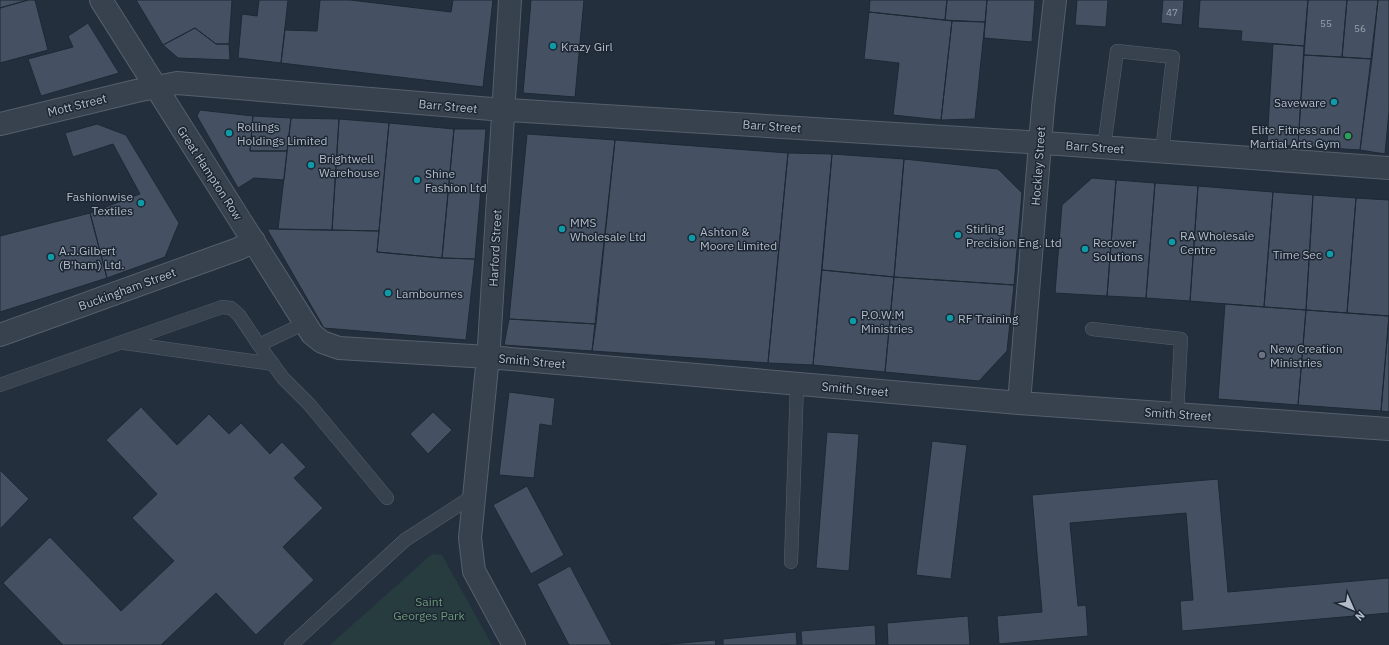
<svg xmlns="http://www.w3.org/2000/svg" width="1389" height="645" viewBox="0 0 1389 645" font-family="'IBM Plex Sans',sans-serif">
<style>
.green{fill:#263c3f}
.building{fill:#455162;stroke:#1f2835}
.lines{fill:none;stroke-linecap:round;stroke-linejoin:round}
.service-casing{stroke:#565f6c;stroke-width:14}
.minor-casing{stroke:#565f6c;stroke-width:24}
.service{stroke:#38414e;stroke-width:13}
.minor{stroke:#38414e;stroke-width:22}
.culture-dot{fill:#0f9aa8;stroke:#1d2633;stroke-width:1.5}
.leisure-dot{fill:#2e9e5b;stroke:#1d2633;stroke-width:1.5}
.worship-dot{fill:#6b7280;stroke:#1d2633;stroke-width:1.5}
.labels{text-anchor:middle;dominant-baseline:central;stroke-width:3;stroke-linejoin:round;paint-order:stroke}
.number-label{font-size:10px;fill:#98a1af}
.poi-label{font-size:12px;fill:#b4bcc9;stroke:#1d2633;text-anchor:start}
.street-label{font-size:12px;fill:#b4bcc9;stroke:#1d2633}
.park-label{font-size:12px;fill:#6b9a76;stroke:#1d2633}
</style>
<rect width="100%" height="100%" fill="#242f3e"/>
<!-- green -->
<path class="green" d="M432,554L442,555L492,645H330Z"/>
<!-- building -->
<path class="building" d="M0,0H28L0,8Z
M28,0H35L48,50L0,63V8Z
M136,0H232L229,44H216L195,28L163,45Z
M259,0H288L281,63L238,58L242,14L257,16Z
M320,0H350L451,12L453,0H493L483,87L281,63L285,30L317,31Z
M531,0H584L575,97L523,93Z
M870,0H947L945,20L869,12Z
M947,0H987L985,22L945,20Z
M987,0H1035L1032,42L984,38Z
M1077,0H1108L1106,27L1075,25Z
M1163,0H1184L1182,25L1161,23Z
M1200,0H1308L1304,46L1241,41L1242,31L1198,28Z
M1308,0H1347L1342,57L1304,55Z
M1347,0H1378L1372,59L1342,57Z
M1378,0H1389V111L1385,154L1360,150Z
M869,12L952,21L941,120L893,115L899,63L864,59Z
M952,21L985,22L975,119L941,120Z
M88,23L119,73L41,96L28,59L73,47L68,36Z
M195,28L216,44H229L230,60L178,58L163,45Z
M1273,44L1304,46L1298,146L1267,144Z
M1304,55L1372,59L1360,150L1298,146Z
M200,110L253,116L250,151H287L284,180L254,178L238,188L197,116Z
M253,116L291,118L287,151H250Z
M291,118L339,119L332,230L278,229Z
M339,119L389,123L379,231L332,230Z
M389,123L454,129L442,258L377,252Z
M97,124L126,135L179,223L165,257L107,278L90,213L140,194L113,144L73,157L65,133Z
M454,129H486L475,259L442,258Z
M527,134L615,140L596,324L509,319Z
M615,140L788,153L768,363L592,351Z
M788,153L832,154L813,365L768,363Z
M832,154L904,159L894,277L822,270Z
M904,159L998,169L1022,193L1014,285L894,277Z
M1092,178L1116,180L1107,296L1055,293L1062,205Z
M1116,180L1155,183L1146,298L1107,296Z
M1155,183L1198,186L1190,301L1146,298Z
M1198,186L1273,192L1264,307L1190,301Z
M1273,192L1313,195L1306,310L1264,307Z
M1313,195L1356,198L1347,313L1306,310Z
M1356,198L1389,200V316L1347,313Z
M90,213L107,278L0,312V236Z
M267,229L379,231L377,252L442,258L475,259L466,340L324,328Z
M822,270L894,277L885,372L813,365Z
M894,277L1014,285L1007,351L979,381L885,372Z
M1225,304L1306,310L1298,405L1218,399Z
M1306,310L1389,316L1381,411L1298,405Z
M1389,316V412L1381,411Z
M509,319L596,324L592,351L504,345Z
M509,392L555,398L552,426L540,424L534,478L499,475Z
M141,407L177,445L209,414L229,434L241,423L270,454L282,442L306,467L294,478L323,508L283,547L314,580L256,635L216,593L161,645H63L3,583L50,537L121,611L174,561L132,518L157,494L106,440Z
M433,412L452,430L428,454L410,434Z
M827,432L859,434L849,571L816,568Z
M932,441L967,445L951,579L916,575Z
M0,470L29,499L0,529Z
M1218,479L1228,592L1389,578V613L1182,631L1180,601L1193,600L1186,513L1070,523L1078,606L1086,605L1088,636L999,644L997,616L1042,612L1032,495Z
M527,486L564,555L531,574L493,505Z
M570,566L612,645H569L537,584Z
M968,616L970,645H888L887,623Z
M875,625L876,645H802L801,631Z
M796,632L797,645H723V639Z
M715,640L716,645H660Z"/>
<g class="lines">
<!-- service casing -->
<g class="service-casing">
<path id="service" d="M1104,147L1117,51L1173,57L1162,152
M305,323L259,345L283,378L309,404L387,498
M1092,329L1181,339L1177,414
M125,343L273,364
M0,385L222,307L231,308L239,315L259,345
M791,562L797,384
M291,645L405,540L473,496"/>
</g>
<!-- minor casing -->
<g class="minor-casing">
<path id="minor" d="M101,0L312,334L322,342L339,348L488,357L1019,403L1389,429
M510,0L489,346L470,538L474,571L514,645
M0,124L136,91L177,83L492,109L1059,144L1389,168
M0,335L238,249L254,241
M1019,403L1043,107L1055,0"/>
</g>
<!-- service -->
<use href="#service" class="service"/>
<!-- minor -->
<use href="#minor" class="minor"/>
</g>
<!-- markers -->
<g class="culture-dot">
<circle cx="553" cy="46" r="4"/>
<circle cx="1334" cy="102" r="4"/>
<circle cx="229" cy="133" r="4"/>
<circle cx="311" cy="165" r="4"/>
<circle cx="417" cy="180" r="4"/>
<circle cx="141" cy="203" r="4"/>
<circle cx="562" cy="229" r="4"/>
<circle cx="958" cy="235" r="4"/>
<circle cx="692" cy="238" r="4"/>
<circle cx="1172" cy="242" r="4"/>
<circle cx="1085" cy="249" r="4"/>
<circle cx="1330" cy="254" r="4"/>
<circle cx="51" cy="257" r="4"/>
<circle cx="388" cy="293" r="4"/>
<circle cx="950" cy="318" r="4"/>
<circle cx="853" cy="321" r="4"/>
</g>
<circle class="leisure-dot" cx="1348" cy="136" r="4"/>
<circle class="worship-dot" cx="1262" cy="355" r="4"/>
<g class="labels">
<!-- number labels -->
<g class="number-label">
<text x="1172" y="12">47</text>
<text x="1326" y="23">55</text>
<text x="1360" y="28">56</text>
</g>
<!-- poi labels -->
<g class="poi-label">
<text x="561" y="46">Krazy Girl</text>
<text x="1326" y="102" text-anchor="end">Saveware</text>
<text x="237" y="126">Rollings<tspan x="237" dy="14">Holdings Limited</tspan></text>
<text x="1340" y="129" text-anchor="end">Elite Fitness and<tspan x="1340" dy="14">Martial Arts Gym</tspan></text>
<text x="319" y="158">Brightwell<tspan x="319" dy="14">Warehouse</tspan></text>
<text x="425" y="173">Shine<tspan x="425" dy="14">Fashion Ltd</tspan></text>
<text x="133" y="196" text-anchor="end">Fashionwise<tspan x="133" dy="14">Textiles</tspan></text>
<text x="570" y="222">MMS<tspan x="570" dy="14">Wholesale Ltd</tspan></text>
<text x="966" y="228">Stirling<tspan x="966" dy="14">Precision Eng. Ltd</tspan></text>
<text x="700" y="231">Ashton &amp;<tspan x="700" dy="14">Moore Limited</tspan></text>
<text x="1180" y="235">RA Wholesale<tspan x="1180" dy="14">Centre</tspan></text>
<text x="1093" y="242">Recover<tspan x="1093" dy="14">Solutions</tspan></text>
<text x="59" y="250">A.J.Gilbert<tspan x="59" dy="14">(B'ham) Ltd.</tspan></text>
<text x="1322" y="254" text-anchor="end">Time Sec</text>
<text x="396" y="293">Lambournes</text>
<text x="861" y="314">P.O.W.M<tspan x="861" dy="14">Ministries</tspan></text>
<text x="958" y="318">RF Training</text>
<text x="1270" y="348">New Creation<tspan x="1270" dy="14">Ministries</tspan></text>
</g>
<!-- street labels -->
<g class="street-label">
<text transform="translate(77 105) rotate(-14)">Mott Street</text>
<text transform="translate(448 106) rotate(5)">Barr Street</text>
<text transform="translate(772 126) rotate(4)">Barr Street</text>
<text transform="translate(1095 147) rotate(4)">Barr Street</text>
<text transform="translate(1038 166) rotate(-86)">Hockley Street</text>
<text transform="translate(210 173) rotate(57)">Great Hampton Row</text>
<text transform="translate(495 248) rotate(-87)">Harford Street</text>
<text transform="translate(127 289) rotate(-20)">Buckingham Street</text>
<text transform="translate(532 361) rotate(5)">Smith Street</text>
<text transform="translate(855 389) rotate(5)">Smith Street</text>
<text transform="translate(1178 414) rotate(4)">Smith Street</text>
</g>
<!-- park labels -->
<g class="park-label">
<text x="429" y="601">Saint<tspan x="429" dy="14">Georges Park</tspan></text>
</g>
</g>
<!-- north arrow -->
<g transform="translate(1353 609) rotate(135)" stroke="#1d2633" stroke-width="3" paint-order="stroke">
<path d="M0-3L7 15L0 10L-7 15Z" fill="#b4bcc9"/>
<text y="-6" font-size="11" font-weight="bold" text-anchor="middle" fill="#b4bcc9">N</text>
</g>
</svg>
